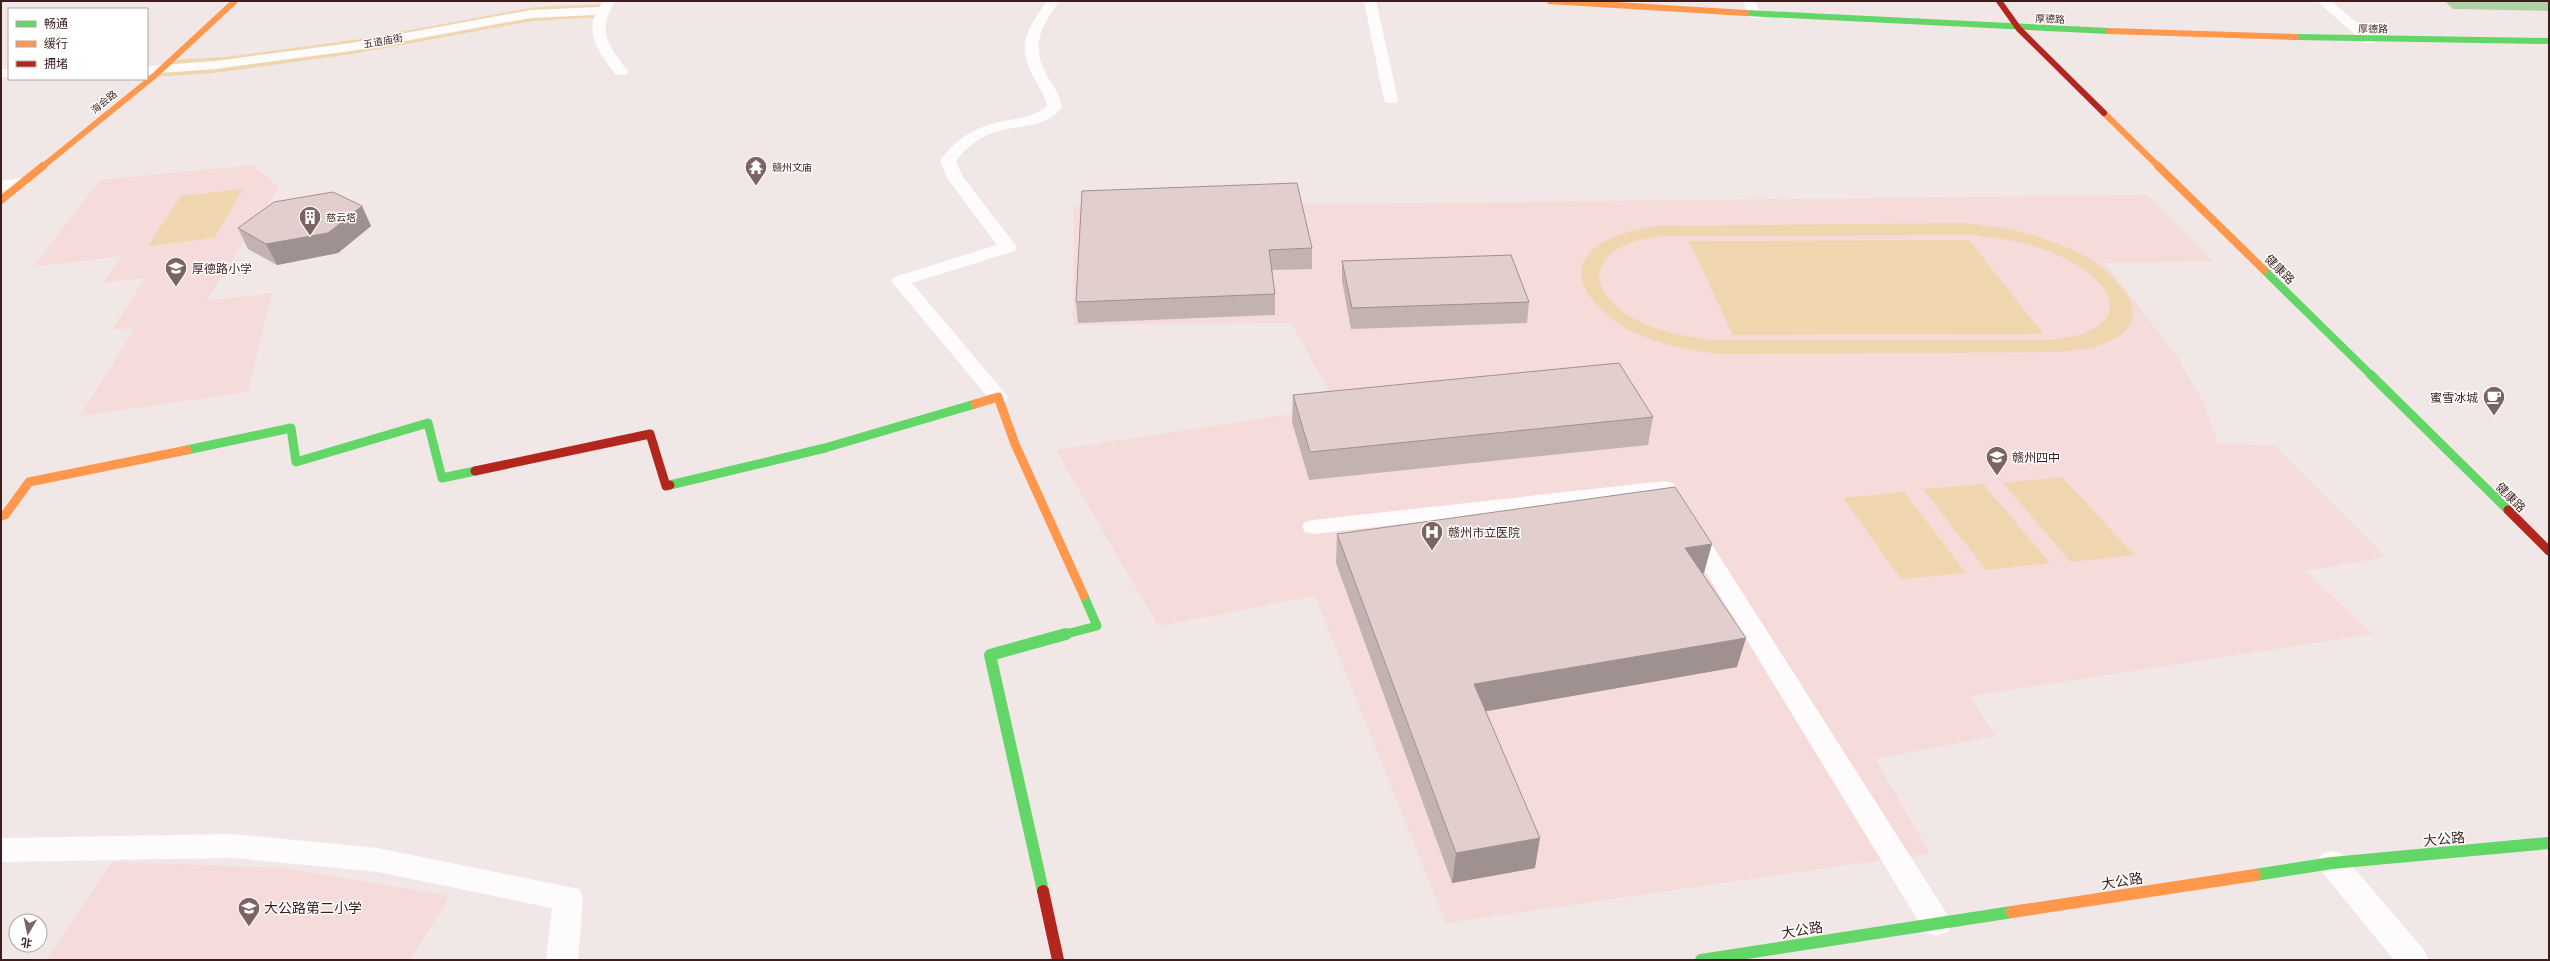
<svg xmlns="http://www.w3.org/2000/svg" width="2550" height="961" viewBox="0 0 2550 961" font-family="'PT Sans Narrow','Noto Sans SC',sans-serif">
<style>
.built{fill:#f5dbd9}
.green{fill:#efd6ae;fill-rule:evenodd}
.water{fill:#acd3a6}
.lines{fill:none;stroke-linecap:round;stroke-linejoin:round}
.street{fill:#fdfbfb;fill-rule:evenodd}
.fast-far3{stroke:#63d668;stroke-width:6}
.fast-far2{stroke:#63d668;stroke-width:8}
.fast-far1{stroke:#63d668;stroke-width:9}
.fast{stroke:#63d668;stroke-width:12}
.slow-far3{stroke:#ff974d;stroke-width:6}
.slow-far2{stroke:#ff974d;stroke-width:8}
.slow-far1{stroke:#ff974d;stroke-width:9}
.slow{stroke:#ff974d;stroke-width:12}
.jam-far2{stroke:#b3261e;stroke-width:6}
.jam-far1{stroke:#b3261e;stroke-width:9}
.jam{stroke:#b3261e;stroke-width:12}
.wall{fill:#c2b2b0}
.shaded-wall{fill:#9e9190}
.building{fill:#e2cfcd;stroke:#9e9190}
.labels{text-anchor:middle;dominant-baseline:central;stroke-width:3;stroke-linejoin:round;paint-order:stroke}
.far-street-label{font-size:10px;fill:#3d1e1d;stroke:#fff}
.far-poi-label{font-size:10px;fill:#3d1e1d;stroke:#fff;text-anchor:start}
.poi-label{font-size:12px;fill:#3d1e1d;stroke:#fff;text-anchor:start}
.street-label{font-size:12px;fill:#3d1e1d;stroke:#fff}
.near-street-label{font-size:14px;fill:#3d1e1d;stroke:#fff}
.near-poi-label{font-size:14px;fill:#3d1e1d;stroke:#fff;text-anchor:start}
</style>
<rect width="100%" height="100%" fill="#f1e7e6"/>
<!-- built -->
<path class="built" d="M252,165L279,187L206,301L272,293L248,392L80,416L135,328L112,330L145,278L103,283L121,256L33,267L100,180Z
M2147,195L2213,261L2105,263L2178,358L2204,404L2218,443L2275,446L2386,557L2305,571L2372,634L1970,696L1995,736L1875,759L1930,853L1446,923L1315,596L1158,626L1056,450L1338,407L1291,323L1073,325L1074,207Z
M112,862L284,868L450,896L410,960H46Z"/>
<!-- green -->
<path class="green" d="M607,4L599,17L532,21L352,54L214,73L153,77L172,60L225,57L361,39L536,7Z
M243,189L214,238L148,246L181,196Z
M1961,223C2002,226 2043,235 2081,254C2112,271 2164,317 2108,342C2091,349 2073,351 2055,352L1721,354C1691,351 1661,345 1633,332C1605,318 1557,278 1596,247C1614,234 1635,230 1656,226ZM1969,235C2002,237 2037,244 2066,259C2134,295 2120,335 2047,340H1713C1672,335 1615,324 1599,281C1599,247 1636,239 1664,236Z
M1969,240L2043,334L1733,335L1689,241Z
M2062,477L2134,555L2071,562L2003,483Z
M1983,484L2050,563L1986,570L1923,489Z
M1904,492L1966,573L1901,579L1843,498Z"/>
<!-- water -->
<path class="water" d="M2445,1H2549V11L2453,9Z"/>
<g class="lines">
<!-- street -->
<path class="street" d="M603,1H615C596,33 609,45 628,72L626,75H616C603,57 586,39 595,15L531,18L351,51L215,69L147,74V66L215,61L351,43L531,10L599,7Z
M1047,1H1059C1039,31 1030,46 1049,79C1055,88 1060,97 1062,107C1048,128 1019,125 998,131C981,136 966,147 956,161L963,177L1017,247L1014,251L912,283L1005,393L1008,397L1005,401L998,403L991,401L891,281L894,277L997,245L947,178L940,161C956,138 977,126 1004,121C1020,118 1034,117 1047,106C1045,95 1039,87 1034,78C1016,44 1027,30 1047,1Z
M1364,1H1376L1398,100L1396,103H1386L1384,100Z
M1743,1H1755L1761,15L1759,18H1749Z
M2317,1H2331L2374,37L2376,40L2374,43H2364Z
M1,69H9V77H1Z
M21,178L29,183L27,186L1,191V181Z
M1665,481L1673,483L1676,488L1947,914L1951,923L1947,932L1936,936L1925,932L1659,496L1313,534L1305,532L1302,527L1305,522L1313,520Z
M233,834L378,848L579,889L583,898L578,960H546L552,908L378,872L233,858L1,862V838Z
M2332,851L2342,854L2424,950L2429,960H2394L2322,872L2317,863L2322,854Z"/>
<!-- fast-far3 -->
<path class="fast-far3" d="M1746,13L2109,31
M2296,37L2549,41"/>
<!-- fast-far2 -->
<path class="fast-far2" d="M2264,270L2371,375"/>
<!-- fast-far1 -->
<path class="fast-far1" d="M2370,374L2508,510
M187,450L291,428L296,462L428,423L442,478L475,471
M670,485L825,448L975,404
M1062,635L1097,626L1084,596"/>
<!-- fast -->
<path class="fast" d="M2255,875L2332,863L2549,843
M1043,891L990,655L1066,634
M1701,960L2012,912"/>
<!-- slow-far3 -->
<path class="slow-far3" d="M1550,1L1746,13
M2109,31L2296,37
M2104,113L2159,167
M42,167L153,77L235,1"/>
<!-- slow-far2 -->
<path class="slow-far2" d="M2158,166L2264,270
M1,200L43,166"/>
<!-- slow-far1 -->
<path class="slow-far1" d="M975,404L998,397L1015,444L1084,596
M1,516L5,515L29,482L187,450"/>
<!-- slow -->
<path class="slow" d="M2012,912L2255,875"/>
<!-- jam-far2 -->
<path class="jam-far2" d="M1999,1L2019,29L2104,113"/>
<!-- jam-far1 -->
<path class="jam-far1" d="M475,471L650,434L666,486L670,485
M2508,510L2549,551"/>
<!-- jam -->
<path class="jam" d="M1043,891L1058,960"/>
</g>
<!-- wall -->
<path class="wall" d="M1082,191L1312,248V269L1272,270L1275,294V315L1078,323L1076,302Z
M362,206L371,226L338,253L277,265L248,249L238,228Z
M1342,261L1529,302L1527,323L1351,329L1342,281Z
M1293,395L1653,417L1648,445L1309,480L1292,422Z
M1337,534L1704,573L1702,574L1737,667L1486,711L1535,868L1452,883L1336,563Z"/>
<!-- shaded-wall -->
<path class="shaded-wall" d="M362,206L371,226L338,253L277,265L266,244Z
M1712,544L1704,573L1677,577L1685,548Z
M1746,638L1737,667L1470,714L1474,684Z
M1540,838L1535,868L1452,883L1456,853Z"/>
<!-- building -->
<path class="building" d="M1297,183L1312,248L1269,250L1275,294L1076,302L1082,191Z
M333,192L362,206L328,233L266,244L238,228L274,202Z
M1511,255L1529,302L1352,308L1342,261Z
M1619,363L1653,417L1310,452L1293,395Z
M1675,487L1712,544L1685,548L1746,638L1474,684L1540,838L1456,853L1337,534Z"/>
<!-- icons -->
<defs>
<g id="temple-pin" transform="scale(1.15)"><path d="M0 17L-7.5 6A9.5 9.5 0 1 1 7.5 6Z" fill="#7c6463" stroke="#fff"/><path d="M0-6L5-2H3V0L6.5 2.5H4V6H1.5V3h-3V6H-4V2.5H-6.5L-3 0V-2H-5Z" fill="#fff"/></g>
<g id="building-pin" transform="scale(1.15)"><path d="M0 17L-7.5 6A9.5 9.5 0 1 1 7.5 6Z" fill="#7c6463" stroke="#fff"/><path d="M-4-6H4V6H1V3H-1V6H-4ZM-2.5-4.3h1.7v1.8h-1.7ZM.8-4.3h1.7v1.8H.8ZM-2.5-1h1.7V.8h-1.7ZM.8-1h1.7V.8H.8Z" fill="#fff"/></g>
<g id="school-pin" transform="scale(1.15)"><path d="M0 17L-7.5 6A9.5 9.5 0 1 1 7.5 6Z" fill="#7c6463" stroke="#fff"/><path d="M0-5L7-2L0 1L-7-2ZM-4 1L0 2.5L4 1V4Q0 6-4 4Z" fill="#fff"/></g>
<g id="cafe-pin" transform="scale(1.15)"><path d="M0 17L-7.5 6A9.5 9.5 0 1 1 7.5 6Z" fill="#7c6463" stroke="#fff"/><path d="M-5.5-4.5H6V0H3Q3 3.5 0 3.5H-2.5Q-5.5 3.5-5.5 0ZM3-3.2v2h1.7v-2ZM-6 4.5H4V6H-6Z" fill="#fff"/></g>
<g id="hospital-pin" transform="scale(1.15)"><path d="M0 17L-7.5 6A9.5 9.5 0 1 1 7.5 6Z" fill="#7c6463" stroke="#fff"/><path d="M-5-5h3v3.5h4V-5h3V5h-3V1.5h-4V5h-3Z" fill="#fff"/></g>
</defs>
<g fill-rule="evenodd">
<use href="#temple-pin" x="756" y="167"/>
<use href="#building-pin" x="310" y="217"/>
<use href="#school-pin" x="176" y="268"/>
<use href="#cafe-pin" x="2494" y="397"/>
<use href="#school-pin" x="1997" y="457"/>
<use href="#hospital-pin" x="1432" y="532"/>
<use href="#school-pin" x="249" y="908"/>
</g>
<g class="labels">
<!-- far-street labels -->
<g class="far-street-label">
<text transform="translate(2050 19) rotate(2)">厚德路</text>
<text transform="translate(2373 29) rotate(1)">厚德路</text>
<text transform="translate(383 41) rotate(-10)">五道庙街</text>
<text transform="translate(104 102) rotate(-39)">海会路</text>
</g>
<!-- far-poi labels -->
<g class="far-poi-label">
<text x="772" y="167">赣州文庙</text>
<text x="326" y="217">慈云塔</text>
</g>
<!-- poi labels -->
<g class="poi-label">
<text x="192" y="268">厚德路小学</text>
<text x="2478" y="397" text-anchor="end">蜜雪冰城</text>
<text x="2012" y="457">赣州四中</text>
<text x="1448" y="532">赣州市立医院</text>
</g>
<!-- street labels -->
<g class="street-label">
<text transform="translate(2280 269) rotate(45)">健康路</text>
<text transform="translate(2511 497) rotate(45)">健康路</text>
</g>
<!-- near-street labels -->
<g class="near-street-label">
<text transform="translate(2444 839) rotate(-5)">大公路</text>
<text transform="translate(2122 881) rotate(-9)">大公路</text>
<text transform="translate(1802 930) rotate(-9)">大公路</text>
</g>
<!-- near-poi labels -->
<g class="near-poi-label">
<text x="264" y="908">大公路第二小学</text>
</g>
</g>
<!-- border -->
<rect width="2550" height="961" fill="none" stroke="#3d1e1d" stroke-width="4"/>
<!-- legend -->
<rect x="8" y="8" width="140" height="72" fill="#ffffff" stroke="#b1a5a5"/>
<rect x="16" y="21" width="20" height="6" fill="#63d668" stroke="#b1a5a5"/>
<text x="44" y="28" font-size="12" fill="#3d1e1d">畅通</text>
<rect x="16" y="41" width="20" height="6" fill="#ff974d" stroke="#b1a5a5"/>
<text x="44" y="48" font-size="12" fill="#3d1e1d">缓行</text>
<rect x="16" y="61" width="20" height="6" fill="#b3261e" stroke="#b1a5a5"/>
<text x="44" y="68" font-size="12" fill="#3d1e1d">拥堵</text>
<!-- north arrow -->
<g transform="translate(28 933) rotate(189)"><circle r="19" fill="#ffffff" stroke="#b1a5a5"/>
<path d="M0-3L7 15L0 10L-7 15Z" fill="#7c6463"/>
<text y="-6" font-size="11" font-weight="bold" text-anchor="middle" fill="#3d1e1d">北</text>
</g>
</svg>
